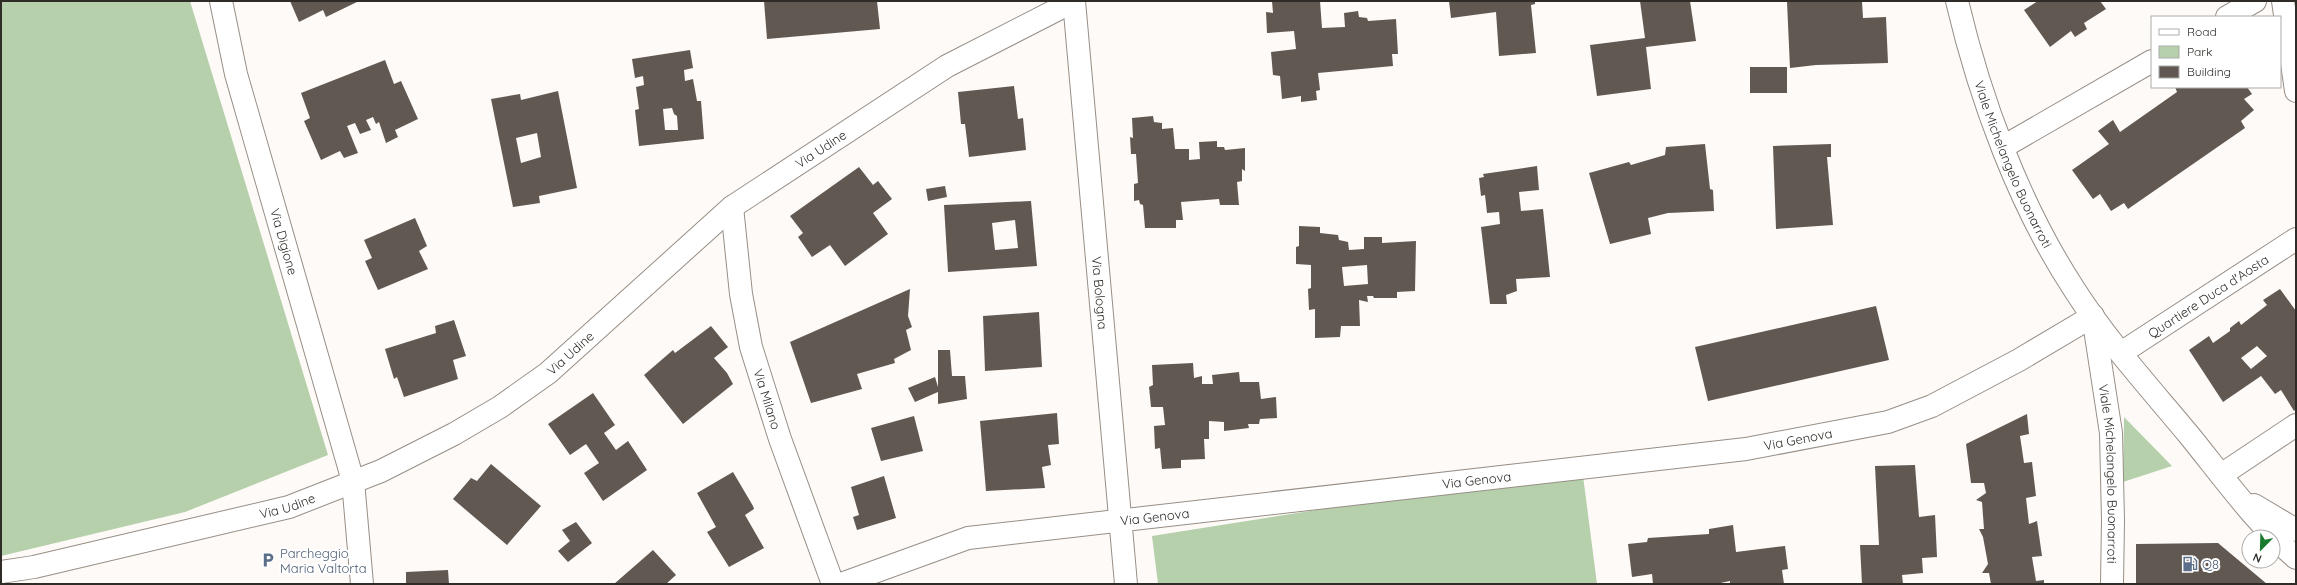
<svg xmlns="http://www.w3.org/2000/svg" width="2297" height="585" viewBox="0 0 2297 585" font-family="Quicksand,sans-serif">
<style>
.green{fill:#b5d0ab}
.building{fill:#615852;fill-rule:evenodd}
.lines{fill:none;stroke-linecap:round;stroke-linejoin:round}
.minor-casing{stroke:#978e86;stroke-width:24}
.minor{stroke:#fff;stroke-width:22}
.labels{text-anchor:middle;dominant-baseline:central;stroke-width:4;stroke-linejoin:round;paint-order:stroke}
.street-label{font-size:13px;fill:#2f2c28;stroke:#fff}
.service-label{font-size:13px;fill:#4e5e75;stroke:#fff;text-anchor:start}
</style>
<rect width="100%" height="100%" fill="#fefaf7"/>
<!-- green -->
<path class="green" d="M1,1H190L328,455L185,512L1,556Z
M2124,417L2172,466L2123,482Z
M1582,468L1597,584H1158L1152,536Z"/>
<!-- building -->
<path class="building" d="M290,1H359L326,17L323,10L299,22Z
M764,1H877L880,29L767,39Z
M1272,1H1320L1322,28L1345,27L1344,13L1358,11L1359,17L1367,18L1368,21L1396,19L1398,54H1392L1393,66L1318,73L1320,90L1316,91L1317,100L1301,102V96L1282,99L1280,76L1273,75L1271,52L1296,49L1294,31L1267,33L1266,12L1273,13Z
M1449,1H1535V4L1531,5L1536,53L1499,56L1496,12L1451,18Z
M1640,1H1690L1696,41L1646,47L1651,89L1597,96L1590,45L1645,38Z
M1862,1L1863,18L1886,17L1888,63L1816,65L1790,68L1787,2Z
M2038,1H2100L2106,9L2084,23L2087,29L2075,37L2071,31L2050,47L2024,10Z
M690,50L693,68L684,70L685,81L693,79L697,101H701L704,139L639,146L635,110L639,109L636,87L644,85L643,76L635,78L632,59ZM672,108L674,114L677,116L678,130H665L663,109Z
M385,60L394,84L401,81L418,119L395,130L398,137L386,143L379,122L376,124L373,117L366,120L371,130L360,134L355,123L347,126L358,153L344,158L340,151L321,160L304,121L310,118L301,93Z
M1750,67H1787V93H1750Z
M1014,86L1018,119L1023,118L1026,150L969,157L965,124H961L958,92Z
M2175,87H2247L2252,94L2244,99L2254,110L2241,121L2245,128L2128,209L2124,203L2111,211L2100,194L2093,199L2072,170L2109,144L2098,131L2113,120L2120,132L2177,92Z
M558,91L577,188L539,196L540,203L513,207L491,99L520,94L521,100ZM537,133L541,157L521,163L516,138Z
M1153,116L1154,122L1162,123V129L1173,128L1175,149H1189V160L1200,159L1199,142L1217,141V147H1224L1225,150L1245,148V171L1242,169V181L1237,182L1239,205H1220L1219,199L1181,202L1183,220H1176V228H1145L1143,205L1140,204L1139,200L1134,201V184L1138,183L1136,154H1131L1130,137L1133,138L1132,118Z
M1705,144L1710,189L1713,190L1714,211L1668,213L1648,218L1651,234L1610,244L1589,173L1629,162L1631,165L1665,155L1666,147Z
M1831,144V157H1827L1833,225L1776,229L1773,146Z
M1537,166L1539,190L1519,192L1521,211L1543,209L1550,277L1516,279L1517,291L1506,295L1507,304H1490L1481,227L1500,224L1499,212L1487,213L1485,195L1481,196L1479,178L1484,177L1483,174Z
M859,167L873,185L878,181L892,199L873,213L888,234L845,266L830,245L812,257L798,237L803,233L790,216Z
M945,186L947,197L928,201L926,189Z
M1031,201L1037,266L948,272L944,205ZM1015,220L1018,248L995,250L992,223Z
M415,218L427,246L419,251L428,269L378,290L365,261L372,258L364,240Z
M1299,226L1320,227V233L1338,235L1339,240L1348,242L1349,250L1364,249V237H1382V243L1416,241L1415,291L1397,292V298H1374L1373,296H1367L1368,302L1359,300L1360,326H1341L1340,337L1315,338V309L1309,310L1308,289L1311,288V265L1296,264V247L1299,246ZM1367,265L1368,284L1344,286L1342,267Z
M910,289L908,316L912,327L906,330L911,350L894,359L895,363L857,374L862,389L811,403L790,342Z
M2280,289L2296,311V409L2294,411L2281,390L2275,394L2261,376L2223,402L2189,350L2209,336L2213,343L2230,331V328L2239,321L2241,325L2267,305L2263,300ZM2257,346L2267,356L2251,369L2241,358Z
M1876,306L1889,360L1708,401L1695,347Z
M1039,312L1042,367L985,371L983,316Z
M454,320L466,356L453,360L458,379L404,397L397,377L394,379L385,349L436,333L435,326Z
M711,326L728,347L714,358L727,373L733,384L683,424L644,375L673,350L675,353Z
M938,350H950L952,376H965L967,399L938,404V392L915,402L908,388L935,377L938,387Z
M1193,363L1194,378L1202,376V384H1213L1212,375L1239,372L1240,382H1259L1261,399L1276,397L1277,418L1260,419L1259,424H1248L1249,428L1224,431V422L1209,421V439H1204L1205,459L1181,460V468L1162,469L1160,448L1155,449L1154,426L1165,425L1163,407H1151L1149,387L1153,385L1152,365Z
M593,393L615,425L604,433L616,450L628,441L647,470L603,501L584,473L599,463L586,444L570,455L548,424Z
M1057,413L1059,444L1048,445L1051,465L1042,467L1045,488L986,491L980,421Z
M2027,414L2029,434L2020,436L2024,463L2032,462L2036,496L2026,498L2029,524L2037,521L2042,556L2032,557L2036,581L2044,580V584H1991L1989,573H1982L1988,564L1983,537L1979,529H1984L1982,502L1976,500L1986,493L1984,483H1971L1966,444Z
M914,416L923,451L881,461L871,428Z
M491,464L541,506L507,545L453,499L471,478L477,481Z
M1915,465L1919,517L1935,515L1937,557L1922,558L1923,573L1902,575L1903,584H1862L1860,545H1879L1875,466Z
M733,472L753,506L754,509L745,515L764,548L729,567L707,532L716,527L697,493Z
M884,476L896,518L857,530L853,517L859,515L851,487Z
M576,522L592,543L568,562L558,551L570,541L562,530Z
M1733,525L1736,552L1785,546L1788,569L1782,570L1784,584H1730V581L1716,584H1653L1652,574L1632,577L1628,544L1647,542L1648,538L1709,534V529Z
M2218,543L2267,584H2136V544Z
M653,550L676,575L666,584H614Z
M448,570L449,584H406V572Z"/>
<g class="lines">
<!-- minor casing -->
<g class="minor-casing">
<g id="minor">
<path id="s1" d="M221,1L236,74L353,481L362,584"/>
<path id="s2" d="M1074,1L1126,584"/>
<path id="s3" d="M1957,1C1980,99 2019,205 2074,289C2107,341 2150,388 2189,435C2223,477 2255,522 2296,558"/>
<path d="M2283,1L2296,91"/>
<path d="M2227,17L2255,1"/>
<path d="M2003,147L2152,61"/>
<path id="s4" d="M732,207L741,294L751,347L780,439L833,584"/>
<path id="s5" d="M2121,353L2296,239"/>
<path d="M2221,475L2296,425"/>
<path d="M2254,505L2296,530"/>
<path id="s6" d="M1,572L34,567L289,507L381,471L454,434L500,407L548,373L732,207L947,66L1074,1"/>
<path id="s7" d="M841,584L968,538L1746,449L1888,422L1932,406L2019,360L2093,316L2111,433L2113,520L2112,584"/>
</g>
</g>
<!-- minor -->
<use href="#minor" class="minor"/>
</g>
<!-- icons -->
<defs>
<g id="parking-bare" transform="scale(1.2)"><path d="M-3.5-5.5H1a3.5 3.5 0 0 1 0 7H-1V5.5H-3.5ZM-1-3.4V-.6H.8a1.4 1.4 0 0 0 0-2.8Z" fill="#5c6f8a" stroke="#fff" stroke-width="2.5" paint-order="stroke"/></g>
<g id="fuel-bare" transform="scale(1.2)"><path d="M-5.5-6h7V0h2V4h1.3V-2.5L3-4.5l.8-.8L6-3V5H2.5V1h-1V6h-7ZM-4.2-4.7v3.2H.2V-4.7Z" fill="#5c6f8a" stroke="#fff" stroke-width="2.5" paint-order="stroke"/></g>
</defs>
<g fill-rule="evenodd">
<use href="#parking-bare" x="268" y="560"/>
<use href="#fuel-bare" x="2190" y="564"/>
</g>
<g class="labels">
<!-- street labels -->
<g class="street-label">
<text stroke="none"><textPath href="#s6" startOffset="942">Via Udine</textPath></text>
<text stroke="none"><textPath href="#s3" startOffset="173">Viale Michelangelo Buonarroti</textPath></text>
<text stroke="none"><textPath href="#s1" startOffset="249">Via Digione</textPath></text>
<text stroke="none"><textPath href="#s2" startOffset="293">Via Bologna</textPath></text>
<text stroke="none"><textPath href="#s5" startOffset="104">Quartiere Duca d'Aosta</textPath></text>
<text stroke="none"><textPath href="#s6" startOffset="618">Via Udine</textPath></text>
<text stroke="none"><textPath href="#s4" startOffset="196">Via Milano</textPath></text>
<text stroke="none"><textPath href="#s7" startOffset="971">Via Genova</textPath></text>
<text stroke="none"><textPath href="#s7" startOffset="1453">Viale Michelangelo Buonarroti</textPath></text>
<text stroke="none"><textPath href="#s7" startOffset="647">Via Genova</textPath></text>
<text stroke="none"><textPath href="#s6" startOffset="294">Via Udine</textPath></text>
<text stroke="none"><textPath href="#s7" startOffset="323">Via Genova</textPath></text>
</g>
<!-- service labels -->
<g class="service-label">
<text x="280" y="553">Parcheggio<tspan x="280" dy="15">Maria Valtorta</tspan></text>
<text x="2202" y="564">Q8</text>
</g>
</g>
<!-- border -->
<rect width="2297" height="585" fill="none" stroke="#2f2c28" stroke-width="4"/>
<!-- legend -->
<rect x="2151" y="16" width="130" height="72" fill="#ffffff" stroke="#acaba9"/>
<rect x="2159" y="29" width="20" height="6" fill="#ffffff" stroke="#acaba9"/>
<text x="2187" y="36" font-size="12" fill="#2f2c28">Road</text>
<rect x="2159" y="46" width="20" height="12" fill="#b5d0ab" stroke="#acaba9"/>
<text x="2187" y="56" font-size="12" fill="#2f2c28">Park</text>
<rect x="2159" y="66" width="20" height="12" fill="#615852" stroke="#acaba9"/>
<text x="2187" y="76" font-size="12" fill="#2f2c28">Building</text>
<!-- north arrow -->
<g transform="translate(2261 549) rotate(203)"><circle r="19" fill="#ffffff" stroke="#acaba9"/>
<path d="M0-3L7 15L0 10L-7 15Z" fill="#197b2e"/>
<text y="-6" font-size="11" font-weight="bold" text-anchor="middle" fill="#2f2c28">N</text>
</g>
</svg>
